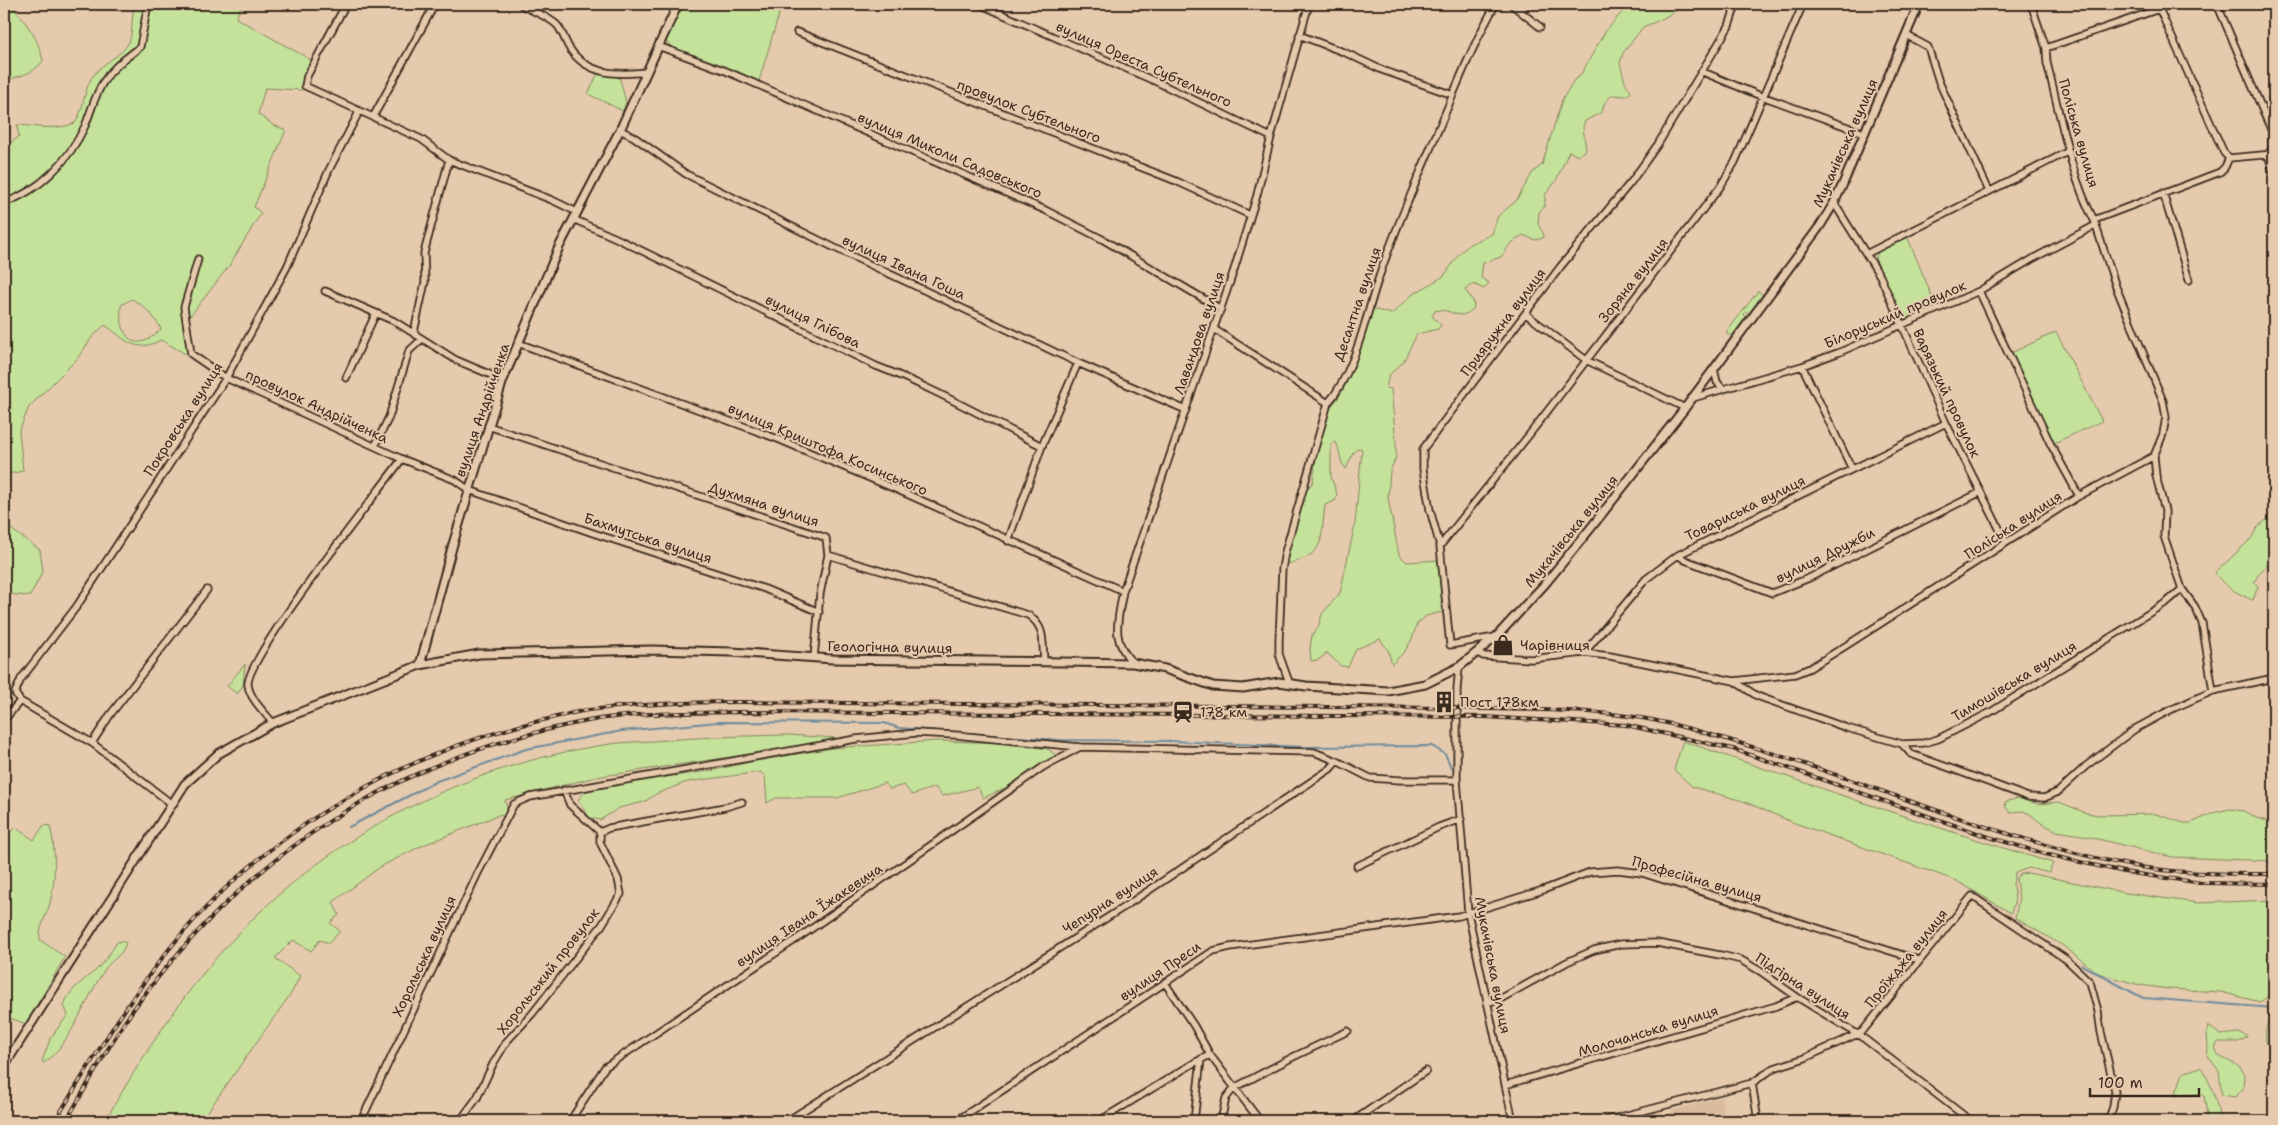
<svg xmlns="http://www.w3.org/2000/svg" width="2278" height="1125" viewBox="0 0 2278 1125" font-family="'Shantell Sans',sans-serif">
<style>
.built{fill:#dabb9d}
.green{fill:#c5e29a;stroke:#80865c;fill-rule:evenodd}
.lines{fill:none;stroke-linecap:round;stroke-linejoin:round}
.stream{stroke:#6f8c9d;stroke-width:2}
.minor-casing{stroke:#3b2a1e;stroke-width:9}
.tertiary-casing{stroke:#3b2a1e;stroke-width:11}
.minor{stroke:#e6caad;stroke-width:5.5}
.tertiary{stroke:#e6caad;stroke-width:7}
.rail-casing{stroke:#3b2a1e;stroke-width:4}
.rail{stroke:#e6caad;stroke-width:2;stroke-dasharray:5.5;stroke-linecap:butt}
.labels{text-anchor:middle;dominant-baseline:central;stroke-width:4;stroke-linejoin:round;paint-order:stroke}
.street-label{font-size:14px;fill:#3b2a1e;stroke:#e6caad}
.poi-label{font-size:14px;fill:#3b2a1e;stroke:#e6caad;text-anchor:start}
</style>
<rect width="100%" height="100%" fill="#e6caad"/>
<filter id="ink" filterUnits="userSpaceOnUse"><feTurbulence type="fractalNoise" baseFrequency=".02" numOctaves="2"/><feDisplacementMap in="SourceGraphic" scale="10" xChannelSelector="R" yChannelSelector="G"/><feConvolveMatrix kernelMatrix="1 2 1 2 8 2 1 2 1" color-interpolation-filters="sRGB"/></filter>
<g filter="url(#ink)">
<!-- built -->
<path class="built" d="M1721,1097L1725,1121H1625L1662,1112L1665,1116L1670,1114L1671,1111Z"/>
<!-- green -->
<path class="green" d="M4,4H10C25,21 39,38 43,61C33,74 19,77 4,80Z
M135,4H242L236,18L313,61L304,76L302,90L265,88L258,114L273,125L286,130L254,207L261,213L229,266L187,320L189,356L161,340C133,354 127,340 105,325L93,336L77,359L29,407L19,431L23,471L4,475V147L19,137L17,125C35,126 58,131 75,123C84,110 83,93 91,79C102,61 122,57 129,42C133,34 131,16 135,4ZM132,299C146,307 153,315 161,329C134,357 119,336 121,305Z
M682,4H782L759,81L672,47L666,42Z
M1629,4H1684V6L1660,20L1643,27L1623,53L1620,63L1625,82L1631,92L1626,96L1612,95L1604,104L1602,112L1585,121L1583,127L1586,150L1578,156L1569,151L1556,181L1545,195V206L1539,212L1538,224L1544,235L1543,238L1535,240L1523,235L1510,244L1501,257L1483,263L1481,278L1489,283L1484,289L1473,284L1465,290L1473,301L1474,308C1458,324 1451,306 1435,311L1432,316L1441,325L1438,329L1417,334L1403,362L1389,375L1386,388L1391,389L1396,441V457L1390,471L1388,498L1399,555L1407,562L1440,560L1446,611L1426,616L1417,624L1412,639L1405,651L1392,664L1388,650L1380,639L1356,649L1348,667L1341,666L1327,653L1318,660L1311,661L1310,649L1312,635L1318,628L1322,614L1340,593L1355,524L1362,449L1359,448L1353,453L1346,469L1342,463L1337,444L1334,442L1331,445V477L1337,494L1335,501L1325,505C1320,543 1327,554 1284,565L1286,553L1305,492L1313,482L1316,455L1330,407L1339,397L1348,378L1372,309L1392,314L1412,295L1444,276L1459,254L1470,244L1492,234L1498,216L1516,201L1533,172L1542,165L1562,100L1574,80L1580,76L1605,32Z
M601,73L613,74L620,79L626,102L623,111L588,94L597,75Z
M1907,236L1936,306L1904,320L1901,318L1875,258L1879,251Z
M1758,291L1764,296L1750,314L1746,312L1744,314L1747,319L1733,337L1726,333Z
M2056,332L2102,421L2052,444L2011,353Z
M2274,513V559L2260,572L2254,582L2258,586L2253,600C2241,596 2221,584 2215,573L2251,539L2257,528Z
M4,524L40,550L43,571L30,596L4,594Z
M245,664L243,685L237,694L227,686Z
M788,735L836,738L811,745L596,777L505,800L508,812L504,819L501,814L421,846L380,867L333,902L339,915L330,923L340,931L329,943L320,940L311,951L293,940L275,958L300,976L292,992L201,1121H105C143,1055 185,989 238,934C332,834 468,765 604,745C620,742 637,742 654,741C699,737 743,736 788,735Z
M938,741L1007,743L1048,749L1057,756L1013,785L983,798L978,787L942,796L935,787L912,795L904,785L890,789L885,783L837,798H776L767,803L765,776L760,772L687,782L656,794L644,802L619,808L600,820L590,818L578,800L585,792L608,785L710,771L750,762L832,748Z
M1683,741C1806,783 1928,826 2053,863L2049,873L2029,868L2015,873L2013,885L2015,900L2011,913L1957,881L1792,822L1743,801L1693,787L1674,770Z
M2018,798L2038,804L2059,802L2086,813L2099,815L2156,814L2184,823H2191L2216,812L2230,809L2244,811L2256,818L2274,823V861L2172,857L2081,835L2057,831L2041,823L2030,814L2023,811L2011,812L2006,808L2005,802Z
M44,825L50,826C56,849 56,880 50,903C47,915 38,928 40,940L65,957L26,1024L13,1019L4,1021V826L9,833L16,828L34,840Z
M2028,873L2126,893L2198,903L2274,900V989L2266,998L2260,1002L2221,992L2169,989L2140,985L2098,973L2062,945L2015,918L2019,899L2016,878L2021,874Z
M122,941L126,943C122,956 112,959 105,969C86,998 72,1042 44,1063L42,1061L51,1037L68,1015L64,1005C69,990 84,980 95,971C104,963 111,952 117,942Z
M2270,1018L2274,1020V1056C2264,1048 2263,1029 2270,1018Z
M2208,1026L2221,1035L2239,1033L2247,1036L2246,1038L2238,1042H2218L2215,1048L2219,1056L2240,1067L2244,1074L2243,1089L2235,1097L2222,1095L2219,1071L2207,1055C2210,1045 2205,1036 2208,1026Z
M2200,1067C2209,1076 2220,1109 2219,1121H2205L2207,1114L2204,1096L2199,1094L2175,1096L2183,1073Z"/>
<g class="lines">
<!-- stream -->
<path class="stream" d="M2272,4L2274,9
M349,827L437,781L526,749L622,731L718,722L884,723L899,728L1058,740L1170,741L1305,747L1432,746L1445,754L1451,767
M2082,965L2143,998L2274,1008"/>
<!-- minor casing -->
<g class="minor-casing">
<path id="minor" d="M346,4L307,76L305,86L421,139L449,160L552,200L577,212
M520,4C531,11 548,16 557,25C563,32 565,42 570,49C588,76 619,75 647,72
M979,4L1159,83L1271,137
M1511,4L1540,27
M2157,4L2224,153L2229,158
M2217,4L2272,132V149L2268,154L2274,175
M1520,10L1529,4
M797,32L1176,181L1250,215
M1299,35L1346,53L1382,70L1453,95
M1906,35L1928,47L1939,82L1989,191
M658,46L726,71L1045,210L1102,239L1221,309
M2046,48L2159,9
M1703,72L1756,94L1864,133
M373,117L435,4
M620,130L634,137L686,174L835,248L1078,363L1186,410
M2163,193L2189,280
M4,203C39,191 69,161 85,126C91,112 95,94 104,81C113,66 127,58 140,47L148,4
M1834,203L1880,276L1946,423L2006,542
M573,219L616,238L876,366C934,388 987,419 1042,446
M2094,220L2220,172L2225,167L2229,158L2274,154
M1868,253L2069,151
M198,259L184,307L191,354L226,378L402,459L455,480L469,490L593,533L765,589L819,612
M325,291L394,321L456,360L503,380
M1979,291L2051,445L2079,496
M1526,314L1586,360L1685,408
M1214,329L1328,403
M414,332L425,282L424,253L449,160
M518,343L778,439L898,490L1123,591
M1802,366L1852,469
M1714,369L1717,382L1723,389
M346,378L376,313
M1693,398L1802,366L1840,352L1979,291L2034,258L2096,225
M488,426L821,536L826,538L828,555L1028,615C1046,627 1042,641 1044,661
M375,446L389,417L409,351L422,339
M2154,456L2156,476L2165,511L2164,536L2182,589L2195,607L2202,623L2213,691
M1008,541L1042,446L1078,363
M1440,546L1529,435L1720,187L1735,162L1803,4
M1678,555L1685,560L1772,593L1809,578L1981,492
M1495,637L1450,645L1440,546L1430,510L1423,469V449L1561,266L1631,182L1658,144L1729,26L1735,8L1731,4
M1478,653L1483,656L1531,659L1584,653L1610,656L1734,681L1795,674L1810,668L1847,645L2079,496L2154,456L2163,434L2166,417L2163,401L2116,287L2094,220C2070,175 2060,113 2047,63L2046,48L2031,4
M1584,653L1646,579L1678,555L1946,423
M814,658L820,594L828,555
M1133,663C1110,640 1118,621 1123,591L1234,270L1257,195L1271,137L1309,4
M1459,667L1457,689V780L1468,913L1513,1121
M1734,681L1757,696L1847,728L1902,744L1924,743L1938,739L1989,713L2167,602L2182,589
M1289,682L1279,654V641L1282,569L1285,552L1328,403C1355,372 1365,319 1378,280C1394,231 1416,183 1436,135C1455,91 1472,45 1496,4
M20,701L92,743L172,804
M4,720L20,701L15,693L21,679L77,606L226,378L287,267L329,170L359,112
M273,723C265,713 250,699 248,685C245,658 379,491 402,459
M92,743L110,715L207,590
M1902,744L1911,754L1966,774L2028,797L2044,798L2058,792L2086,766L2135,729L2172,709L2213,691L2274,678
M600,832L609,828L725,807L742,802
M1357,866L1439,827L1461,819
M1165,983L1194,1026L1210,1055L1260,1121
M1487,1003L1502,998L1567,962L1594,950L1621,944L1657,943L1725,956L1741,960L1760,971L1797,997L1862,1037L1971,1121
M1752,1083L1758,1121
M1505,1085L1776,1006L1797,997
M361,1121L478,873L514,804L530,797L856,739L916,733L955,735L1080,747L1314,752L1337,761
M460,1121L477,1098L493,1064L507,1041L532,1014L602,925L621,894L618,879L600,842V832L570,805L564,790
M570,1121L605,1067L801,936L1043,767L1080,747
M787,1121L1124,907L1330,769L1337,761L1370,778L1400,780H1457
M956,1121L1213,951L1230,947L1459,916L1543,890L1590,872L1618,870L1642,873L1919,960
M1099,1121L1194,1063L1210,1055
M1194,1121L1201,1059
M1221,1121L1226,1098L1234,1088L1293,1057L1348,1031
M1353,1121L1426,1071
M1604,1121L1752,1083L1774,1068L1805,1058L1862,1032L1972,896L2067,960L2090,982L2098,1011L2101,1032L2115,1091L2113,1107L2108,1121"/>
</g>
<!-- tertiary casing -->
<g class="tertiary-casing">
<path id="tertiary" d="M420,665L453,544L503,380L559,247L620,130L678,4
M4,1066L185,784L218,754L273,723L420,665L479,654L651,650L732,652L833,659L1133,663L1165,669L1213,686L1243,688L1279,682L1306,686L1388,691L1425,684L1459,667L1497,636L1544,585L1590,529L1685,408L1820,226L1834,203L1843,184L1919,4"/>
</g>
<!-- minor -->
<use href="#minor" class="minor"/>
<!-- tertiary -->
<use href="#tertiary" class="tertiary"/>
<!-- rail casing -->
<g class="rail-casing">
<path id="rail" d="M55,1121C94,1058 131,994 179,937C272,828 404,752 543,720C558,717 574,712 589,710C639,704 688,702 738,702L1457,708C1528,711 1602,707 1671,724C1825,762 1968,832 2123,864C2172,874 2224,874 2274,874
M66,1121C88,1085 108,1045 133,1010C248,853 395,757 588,721C637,712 689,713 739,712L1485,717L1626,725L1733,749L1986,836L2045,854L2124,872L2202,883L2274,884"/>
</g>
<!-- rail -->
<use href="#rail" class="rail"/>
</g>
</g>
<!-- icons -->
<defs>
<g id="shop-bare" transform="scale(1.725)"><path d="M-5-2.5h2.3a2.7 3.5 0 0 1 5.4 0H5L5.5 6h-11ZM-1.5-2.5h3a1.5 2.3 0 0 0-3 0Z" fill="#3b2a1e" stroke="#e6caad" stroke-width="2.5" paint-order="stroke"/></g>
<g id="building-bare" transform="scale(1.725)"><path d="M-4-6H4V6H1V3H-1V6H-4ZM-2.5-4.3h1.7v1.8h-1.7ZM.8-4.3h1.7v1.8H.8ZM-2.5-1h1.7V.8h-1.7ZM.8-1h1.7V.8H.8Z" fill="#3b2a1e" stroke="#e6caad" stroke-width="2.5" paint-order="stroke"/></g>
<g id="station-bare" transform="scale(1.725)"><path d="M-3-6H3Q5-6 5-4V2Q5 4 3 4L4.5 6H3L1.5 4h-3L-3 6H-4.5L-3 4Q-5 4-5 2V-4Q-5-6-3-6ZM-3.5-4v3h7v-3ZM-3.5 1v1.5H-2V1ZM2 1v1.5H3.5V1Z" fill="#3b2a1e" stroke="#e6caad" stroke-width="2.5" paint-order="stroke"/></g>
</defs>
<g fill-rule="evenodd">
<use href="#shop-bare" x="1503" y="645"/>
<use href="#building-bare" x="1444" y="702"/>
<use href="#station-bare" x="1183" y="712"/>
</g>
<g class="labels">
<!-- street labels -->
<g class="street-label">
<text transform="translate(1144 64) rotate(24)">вулиця Ореста Субтельного</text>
<text transform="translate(1029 111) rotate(21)">провулок Субтельного</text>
<text transform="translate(2079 133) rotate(74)">Поліська вулиця</text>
<text transform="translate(1845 143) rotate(-66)">Мукачівська вулиця</text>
<text transform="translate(950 155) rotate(23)">вулиця Миколи Садовського</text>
<text transform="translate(904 267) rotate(25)">вулиця Івана Гоша</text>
<text transform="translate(1633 280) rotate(-52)">Зоряна вулиця</text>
<text transform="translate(1357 304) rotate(-71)">Десантна вулиця</text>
<text transform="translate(1895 314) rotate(-23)">Білоруський провулок</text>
<text transform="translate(813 321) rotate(26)">вулиця Глібова</text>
<text transform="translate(1503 322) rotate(-53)">Прияружна вулиця</text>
<text transform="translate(1199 333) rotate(-71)">Лавандова вулиця</text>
<text transform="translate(1947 393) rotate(65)">Варязький провулок</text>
<text transform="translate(317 406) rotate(25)">провулок Андрійченка</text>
<text transform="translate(482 410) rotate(-71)">вулиця Андрійченка</text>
<text transform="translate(183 419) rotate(-57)">Покровська вулиця</text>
<text transform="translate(828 449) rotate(23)">вулиця Криштофа Косинського</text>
<text transform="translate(764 504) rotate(18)">Духмяна вулиця</text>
<text transform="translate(1745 508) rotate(-26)">Товариська вулиця</text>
<text transform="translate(2013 525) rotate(-33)">Поліська вулиця</text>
<text transform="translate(1571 531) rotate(-51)">Мукачівська вулиця</text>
<text transform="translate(648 538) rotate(18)">Бахмутська вулиця</text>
<text transform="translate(1825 555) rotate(-26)">вулиця Дружби</text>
<text transform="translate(890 647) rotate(1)">Геологічна вулиця</text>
<text transform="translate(2014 681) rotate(-31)">Тимошівська вулиця</text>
<text transform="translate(1697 879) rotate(16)">Професійна вулиця</text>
<text transform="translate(1110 900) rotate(-33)">Чепурна вулиця</text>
<text transform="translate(809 915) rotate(-34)">вулиця Івана Їжакевича</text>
<text transform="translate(424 956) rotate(-65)">Хорольська вулиця</text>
<text transform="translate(1906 958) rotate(-51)">Проїжджа вулиця</text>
<text transform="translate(1493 965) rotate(79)">Мукачівська вулиця</text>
<text transform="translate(548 971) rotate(-52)">Хорольський провулок</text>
<text transform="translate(1160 971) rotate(-34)">вулиця Преси</text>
<text transform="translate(1803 986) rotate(33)">Підгірна вулиця</text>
<text transform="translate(1648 1031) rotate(-17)">Молочанська вулиця</text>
</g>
<!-- poi labels -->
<g class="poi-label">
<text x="1520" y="645">Чарівниця</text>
<text x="1460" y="702">Пост 178км</text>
<text x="1200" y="712">178 км</text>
</g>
</g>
<!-- margin -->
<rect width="2278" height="1125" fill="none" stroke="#e6caad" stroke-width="20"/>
<rect x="10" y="10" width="2258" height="1105" fill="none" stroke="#3b2a1e" stroke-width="2" filter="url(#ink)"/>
<!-- scale -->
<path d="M2090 1088v8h109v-8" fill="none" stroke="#3b2a1e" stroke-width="2.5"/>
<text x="2098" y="1088" font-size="15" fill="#3b2a1e" stroke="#e6caad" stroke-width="4" paint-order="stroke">100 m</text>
</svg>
